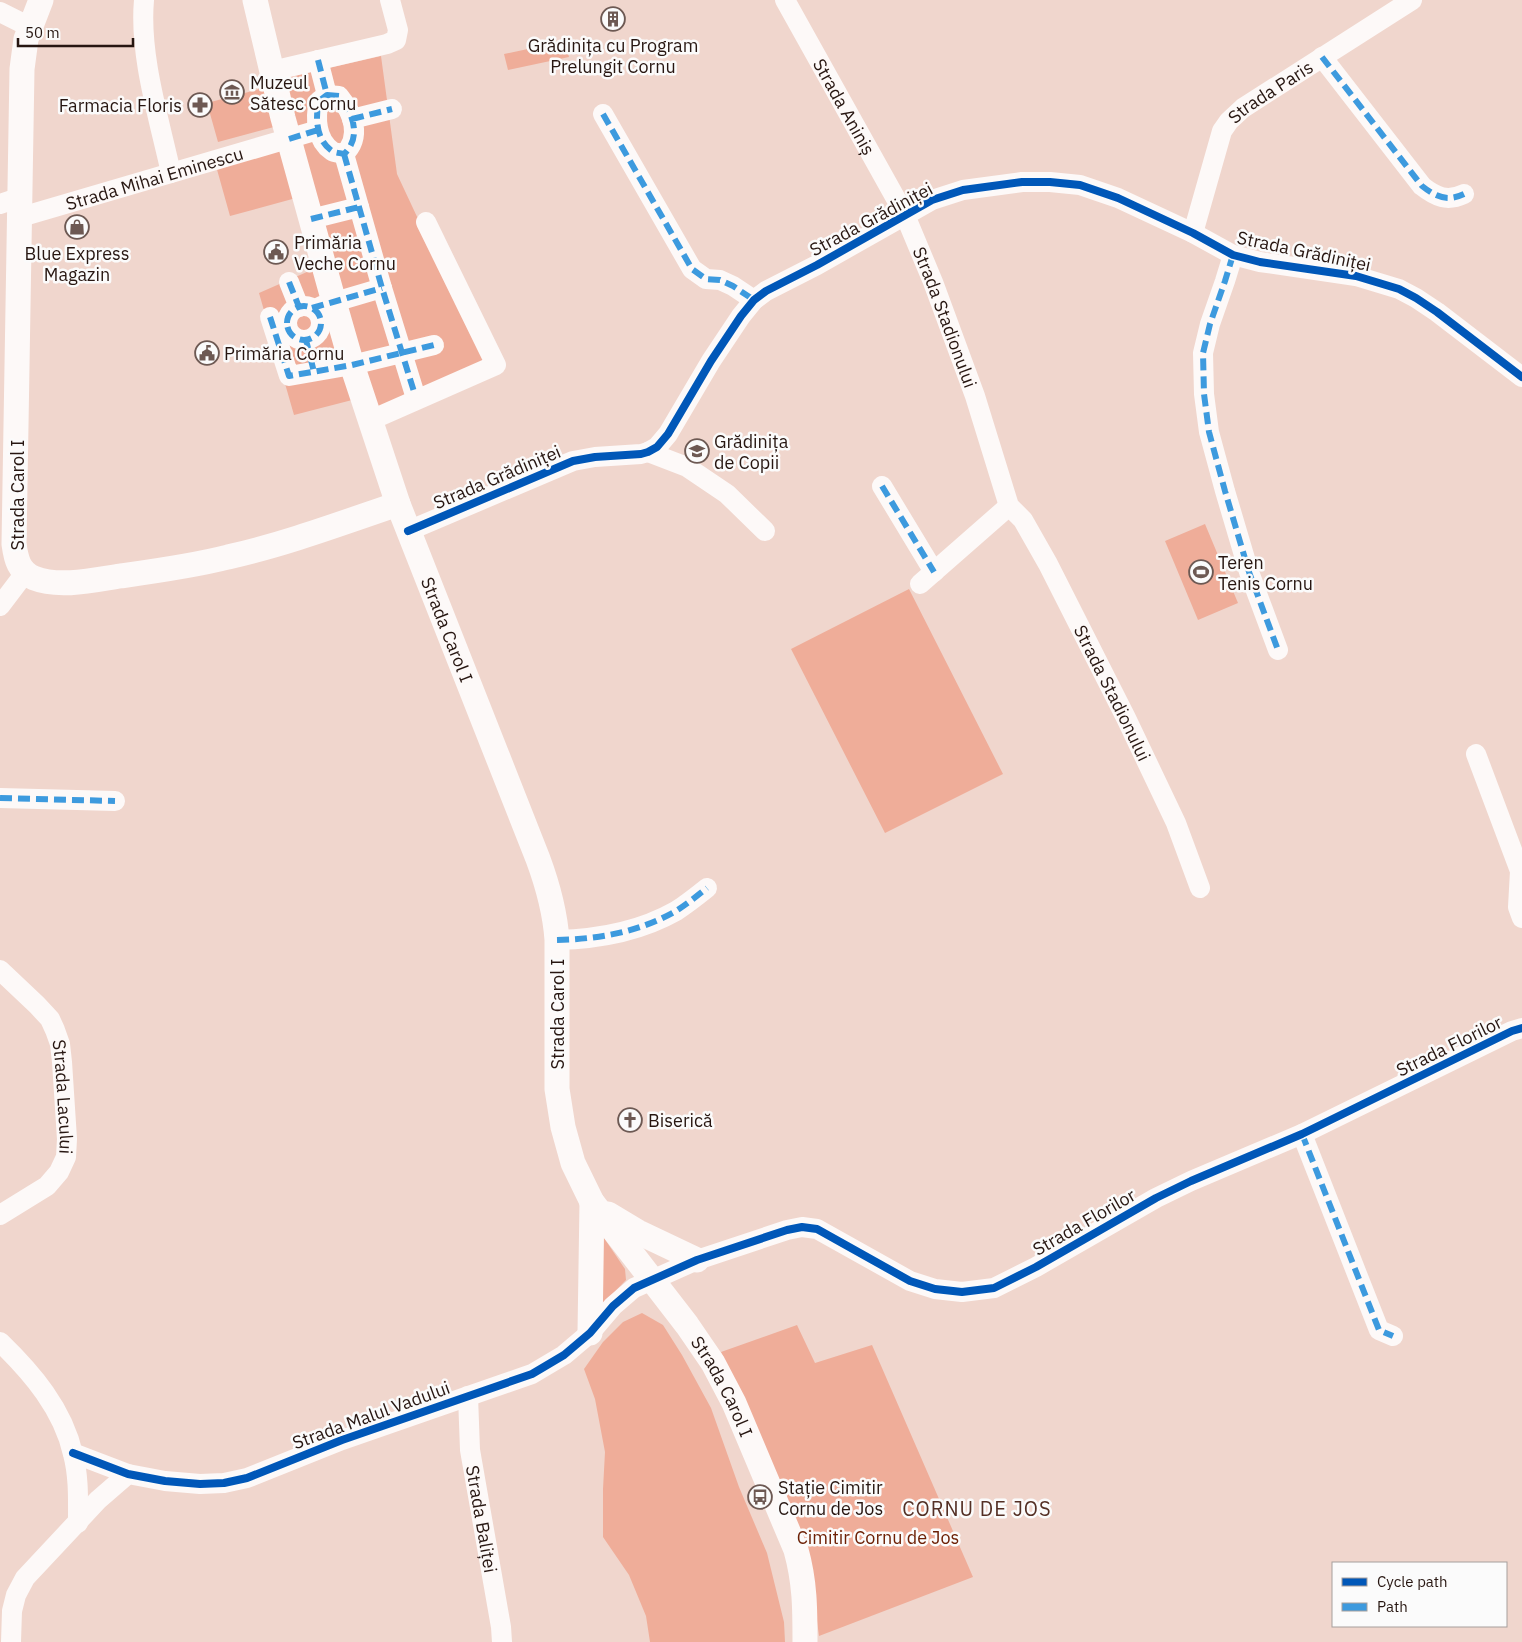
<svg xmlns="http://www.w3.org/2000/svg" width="1522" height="1642" viewBox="0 0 1522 1642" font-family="'IBM Plex Sans',sans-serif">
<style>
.green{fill:#efad99}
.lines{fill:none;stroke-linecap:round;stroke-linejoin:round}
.minor{stroke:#fdf9f8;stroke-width:20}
.major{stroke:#fdf9f8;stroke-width:25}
.quiet{stroke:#3d9ade;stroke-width:6;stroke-dasharray:12 6;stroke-linecap:butt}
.cycleway-casing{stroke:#fbfbfb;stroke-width:11}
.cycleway{stroke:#0057b8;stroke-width:8}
.labels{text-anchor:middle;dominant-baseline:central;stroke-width:5;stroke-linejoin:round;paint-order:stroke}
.poi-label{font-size:18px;fill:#271611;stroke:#fbfbfb;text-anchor:start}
.street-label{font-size:18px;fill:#271611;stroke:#fbfbfb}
.park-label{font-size:18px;fill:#6d2005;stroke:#fbfbfb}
.quarter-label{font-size:20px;letter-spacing:1px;fill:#542f24;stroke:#fbfbfb}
</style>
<rect width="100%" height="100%" fill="#f0d6cd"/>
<!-- green -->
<path class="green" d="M565,41L569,57L508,70L504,54Z
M381,56L397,174L486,364L375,416L281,79Z
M263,88L274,127L218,142L207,103Z
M282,148L296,198L230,216L216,166Z
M316,268L356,399L294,415L259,293Z
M1205,524L1238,603L1198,620L1165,541Z
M909,589L1003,774L885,833L791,649Z
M602,1235L625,1269L626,1280L597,1310Z
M642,1313L663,1325L682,1355L711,1408L739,1487L767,1553L784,1622L785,1642H650L646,1616L629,1575L603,1537V1489L605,1452L595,1399L584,1369L603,1342L623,1322Z
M797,1325L815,1363L872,1345L973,1577L819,1636L807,1545L721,1352Z"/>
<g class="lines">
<!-- minor -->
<g class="minor">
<path d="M144,0C139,55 159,118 171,173"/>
<path id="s1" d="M785,0L905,215L933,282L975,396L1009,506L1023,520L1048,564L1126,718L1176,823L1200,888"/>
<path d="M0,12L30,27"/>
<path d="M1322,57L1422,186C1436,197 1447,202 1464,194"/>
<path d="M318,60L327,95"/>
<path d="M272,71L387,44L396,40L398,30L390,0"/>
<path d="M327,95L339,96C353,113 362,137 344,154C341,153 335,153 332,151C316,140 315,118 319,101Z"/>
<path d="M603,114L692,269L706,279L720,280L733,286L754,300"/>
<path d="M352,119L392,109"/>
<path d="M344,154L382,288L415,395"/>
<path d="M0,204L21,197"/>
<path id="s2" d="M21,217L318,130"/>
<path d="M311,219L359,207"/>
<path id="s3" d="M1193,233L1222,131L1229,121L1243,108L1412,0"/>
<path d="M1233,255L1225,281L1210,324L1203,353L1204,394L1209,432L1225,491L1249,572L1278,650"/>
<path d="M289,282L299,307"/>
<path d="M321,306L382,288"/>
<circle cx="304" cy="323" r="17"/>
<path d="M270,317L289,376L352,365L434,345"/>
<path d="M371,420L496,365L426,222"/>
<path d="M648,452L687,467L727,494L765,531"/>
<path d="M882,486L934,572"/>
<path d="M408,531L573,461L595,457L641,454L648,452L657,447L668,434L711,361L741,316L754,300L766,291L817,265L932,200L963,190L1022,182H1050L1080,185L1118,198L1193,233L1233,255L1260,262L1356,276L1399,289L1416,298L1437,312L1522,377"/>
<path d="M920,584L1009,506"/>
<path d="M0,606L25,573"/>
<path d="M1476,754L1520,871L1518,907L1522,918"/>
<path d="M0,798L115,801"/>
<path d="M557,940C599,939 639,932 676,911C687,904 697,896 707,888"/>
<path id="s4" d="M0,970L37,1005L50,1019L55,1030L60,1044L62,1062L67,1139L66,1157L59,1172L47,1186L0,1215"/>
<path d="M1302,1134L1379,1330L1393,1336"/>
<path d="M0,1342C32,1373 63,1409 73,1454C79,1477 78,1500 78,1523"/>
<path id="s5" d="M468,1396L470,1450L501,1627L502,1642"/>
<path d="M73,1453L128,1474L165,1481L200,1484L224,1483L247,1478L342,1440L532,1374L564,1355L590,1333L613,1306L634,1288L697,1260L787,1230L802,1227L817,1229L910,1281L935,1289L962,1292L994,1288L1036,1267L1156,1198L1191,1181L1302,1134L1512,1031L1522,1028"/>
<path d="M11,1642L12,1611L16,1595L25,1578L98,1500L128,1474"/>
</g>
<!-- major -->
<g class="major">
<path d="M41,0L26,39L22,69L14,544C16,559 19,572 34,578C59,588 94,580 120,576C156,571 193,566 228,557C286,544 342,523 398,504"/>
<path id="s6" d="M255,0L283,118L334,302L352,365L398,504L538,859C548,886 555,911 557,940V1089L563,1127L573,1163L592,1202L687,1325L713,1363L734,1403L796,1550C805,1582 805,1609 805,1642"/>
<path d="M608,1214L638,1232L697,1260"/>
<path d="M590,1333L592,1202"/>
</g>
<!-- quiet -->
<path class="quiet" d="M1322,57L1422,186C1436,197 1447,202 1464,194
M318,60L327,95
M327,95L339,96C353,113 362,137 344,154C341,153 335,153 332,151C316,140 315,118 319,101Z
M603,114L692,269L706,279L720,280L733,286L754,300
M352,119L392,109
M289,139L318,130
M344,154L382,288L415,395
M311,219L359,207
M1233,255L1225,281L1210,324L1203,353L1204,394L1209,432L1225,491L1249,572L1278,650
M289,282L299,307
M287 323a17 17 0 1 1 34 0a17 17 0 1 1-34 0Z
M312,308L382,288
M270,317L289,376L352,365L434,345
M306,340L314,372
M882,486L934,572
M0,798L115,801
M557,940C599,939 639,932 676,911C687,904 697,896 707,888
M1302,1134L1379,1330L1393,1336"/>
<!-- cycleway casing -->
<g class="cycleway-casing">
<path id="cycleway" d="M408,531L573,461L595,457L641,454L648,452L657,447L668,434L711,361L741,316L754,300L766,291L817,265L932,200L963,190L1022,182H1050L1080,185L1118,198L1193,233L1233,255L1260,262L1356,276L1399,289L1416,298L1437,312L1522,377
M73,1453L128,1474L165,1481L200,1484L224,1483L247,1478L342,1440L532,1374L564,1355L590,1333L613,1306L634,1288L697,1260L787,1230L802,1227L817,1229L910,1281L935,1289L962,1292L994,1288L1036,1267L1156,1198L1191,1181L1302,1134L1512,1031L1522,1028"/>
</g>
<!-- cycleway -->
<use href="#cycleway" class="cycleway"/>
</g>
<!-- icons -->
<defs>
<g id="building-ring" transform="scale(1.25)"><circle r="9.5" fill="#fbfbfb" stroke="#6d5953" stroke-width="1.5"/><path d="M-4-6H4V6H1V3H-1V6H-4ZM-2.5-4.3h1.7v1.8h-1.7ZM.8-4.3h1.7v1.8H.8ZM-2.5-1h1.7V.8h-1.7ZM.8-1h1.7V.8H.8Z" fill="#6d5953"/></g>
<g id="museum-ring" transform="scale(1.25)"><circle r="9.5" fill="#fbfbfb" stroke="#6d5953" stroke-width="1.5"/><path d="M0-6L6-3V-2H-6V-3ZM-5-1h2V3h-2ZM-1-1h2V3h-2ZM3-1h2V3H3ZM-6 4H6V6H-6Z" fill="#6d5953"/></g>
<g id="pharmacy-ring" transform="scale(1.25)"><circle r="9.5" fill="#fbfbfb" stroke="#6d5953" stroke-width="1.5"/><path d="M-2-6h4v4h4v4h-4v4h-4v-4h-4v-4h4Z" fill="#6d5953"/></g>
<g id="shop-ring" transform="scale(1.25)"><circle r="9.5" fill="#fbfbfb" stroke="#6d5953" stroke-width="1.5"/><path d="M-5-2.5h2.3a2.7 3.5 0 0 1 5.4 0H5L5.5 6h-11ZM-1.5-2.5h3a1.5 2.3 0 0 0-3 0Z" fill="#6d5953"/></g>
<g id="civic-ring" transform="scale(1.25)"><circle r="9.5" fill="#fbfbfb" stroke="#6d5953" stroke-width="1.5"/><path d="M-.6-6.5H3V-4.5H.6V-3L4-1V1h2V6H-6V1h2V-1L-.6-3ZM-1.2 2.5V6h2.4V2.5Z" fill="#6d5953"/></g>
<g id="school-ring" transform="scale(1.25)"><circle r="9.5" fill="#fbfbfb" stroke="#6d5953" stroke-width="1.5"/><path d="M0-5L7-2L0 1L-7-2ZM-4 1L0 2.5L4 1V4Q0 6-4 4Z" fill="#6d5953"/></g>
<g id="stadium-ring" transform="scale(1.25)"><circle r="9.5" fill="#fbfbfb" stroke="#6d5953" stroke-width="1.5"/><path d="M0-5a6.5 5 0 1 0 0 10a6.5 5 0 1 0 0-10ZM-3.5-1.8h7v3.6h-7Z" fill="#6d5953"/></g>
<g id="church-ring" transform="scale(1.25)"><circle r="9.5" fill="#fbfbfb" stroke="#6d5953" stroke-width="1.5"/><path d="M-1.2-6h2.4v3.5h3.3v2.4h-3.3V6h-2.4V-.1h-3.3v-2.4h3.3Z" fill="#6d5953"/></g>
<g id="bus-ring" transform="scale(1.25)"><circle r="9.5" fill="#fbfbfb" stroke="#6d5953" stroke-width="1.5"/><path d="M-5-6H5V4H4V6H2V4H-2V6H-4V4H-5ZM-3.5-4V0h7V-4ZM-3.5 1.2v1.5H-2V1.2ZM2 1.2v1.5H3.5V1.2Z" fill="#6d5953"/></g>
</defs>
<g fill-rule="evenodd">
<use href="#building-ring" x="613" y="19"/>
<use href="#museum-ring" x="232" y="92"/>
<use href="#pharmacy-ring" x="200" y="105"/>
<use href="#shop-ring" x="77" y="227"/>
<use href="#civic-ring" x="276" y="252"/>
<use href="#civic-ring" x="207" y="353"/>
<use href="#school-ring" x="697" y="451"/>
<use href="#stadium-ring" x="1201" y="572"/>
<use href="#church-ring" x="630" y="1120"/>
<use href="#bus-ring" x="760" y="1497"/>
</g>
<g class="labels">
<!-- poi labels -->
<g class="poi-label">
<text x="613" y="45" text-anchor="middle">Grădinița cu Program<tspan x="613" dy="21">Prelungit Cornu</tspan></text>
<text x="250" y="82">Muzeul<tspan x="250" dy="21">Sătesc Cornu</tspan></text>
<text x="182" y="105" text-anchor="end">Farmacia Floris</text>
<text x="294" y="242">Primăria<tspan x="294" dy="21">Veche Cornu</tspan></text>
<text x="77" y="253" text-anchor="middle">Blue Express<tspan x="77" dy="21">Magazin</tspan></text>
<text x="224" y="353">Primăria Cornu</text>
<text x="714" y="441">Grădinița<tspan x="714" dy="21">de Copii</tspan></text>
<text x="1218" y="562">Teren<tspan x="1218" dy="21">Tenis Cornu</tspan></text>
<text x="648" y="1120">Biserică</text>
<text x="778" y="1487">Stație Cimitir<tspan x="778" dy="21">Cornu de Jos</tspan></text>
</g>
<!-- street labels -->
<g class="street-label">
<text stroke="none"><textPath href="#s3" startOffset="169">Strada Paris</textPath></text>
<text stroke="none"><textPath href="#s1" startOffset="122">Strada Aniniș</textPath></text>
<text stroke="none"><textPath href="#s2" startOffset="139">Strada Mihai Eminescu</textPath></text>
<text transform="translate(871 219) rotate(-28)">Strada Grădiniței</text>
<text transform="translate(1304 251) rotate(12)">Strada Grădiniței</text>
<text stroke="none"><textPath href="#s1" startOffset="356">Strada Stadionului</textPath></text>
<text transform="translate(497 477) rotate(-23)">Strada Grădiniței</text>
<text transform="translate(17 495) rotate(-90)">Strada Carol I</text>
<text stroke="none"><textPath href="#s6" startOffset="659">Strada Carol I</textPath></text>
<text stroke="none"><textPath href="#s1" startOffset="770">Strada Stadionului</textPath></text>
<text transform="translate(557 1014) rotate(-90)">Strada Carol I</text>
<text transform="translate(1449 1046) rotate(-26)">Strada Florilor</text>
<text stroke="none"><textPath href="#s4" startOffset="150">Strada Lacului</textPath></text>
<text transform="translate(1084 1222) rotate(-30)">Strada Florilor</text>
<text stroke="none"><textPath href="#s6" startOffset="1484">Strada Carol I</textPath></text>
<text transform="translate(371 1415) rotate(-20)">Strada Malul Vadului</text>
<text stroke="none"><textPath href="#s5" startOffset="124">Strada Baliței</textPath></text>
</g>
<!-- park labels -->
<g class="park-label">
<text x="878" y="1537">Cimitir Cornu de Jos</text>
</g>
<!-- quarter labels -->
<g class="quarter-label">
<text x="977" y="1508">CORNU DE JOS</text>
</g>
</g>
<!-- legend -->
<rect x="1332" y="1562" width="175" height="65" fill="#fbfbfb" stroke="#a69f9d"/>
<rect x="1342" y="1578" width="25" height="8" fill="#0057b8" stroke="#a69f9d"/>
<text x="1377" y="1587" font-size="15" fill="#271611">Cycle path</text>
<rect x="1342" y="1603" width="25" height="8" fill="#3d9ade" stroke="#a69f9d"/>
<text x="1377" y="1612" font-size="15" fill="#271611">Path</text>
<!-- scale -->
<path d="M18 38v8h115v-8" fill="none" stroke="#271611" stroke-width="2.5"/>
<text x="25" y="38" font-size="15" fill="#271611" stroke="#fbfbfb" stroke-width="4" paint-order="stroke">50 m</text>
</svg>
